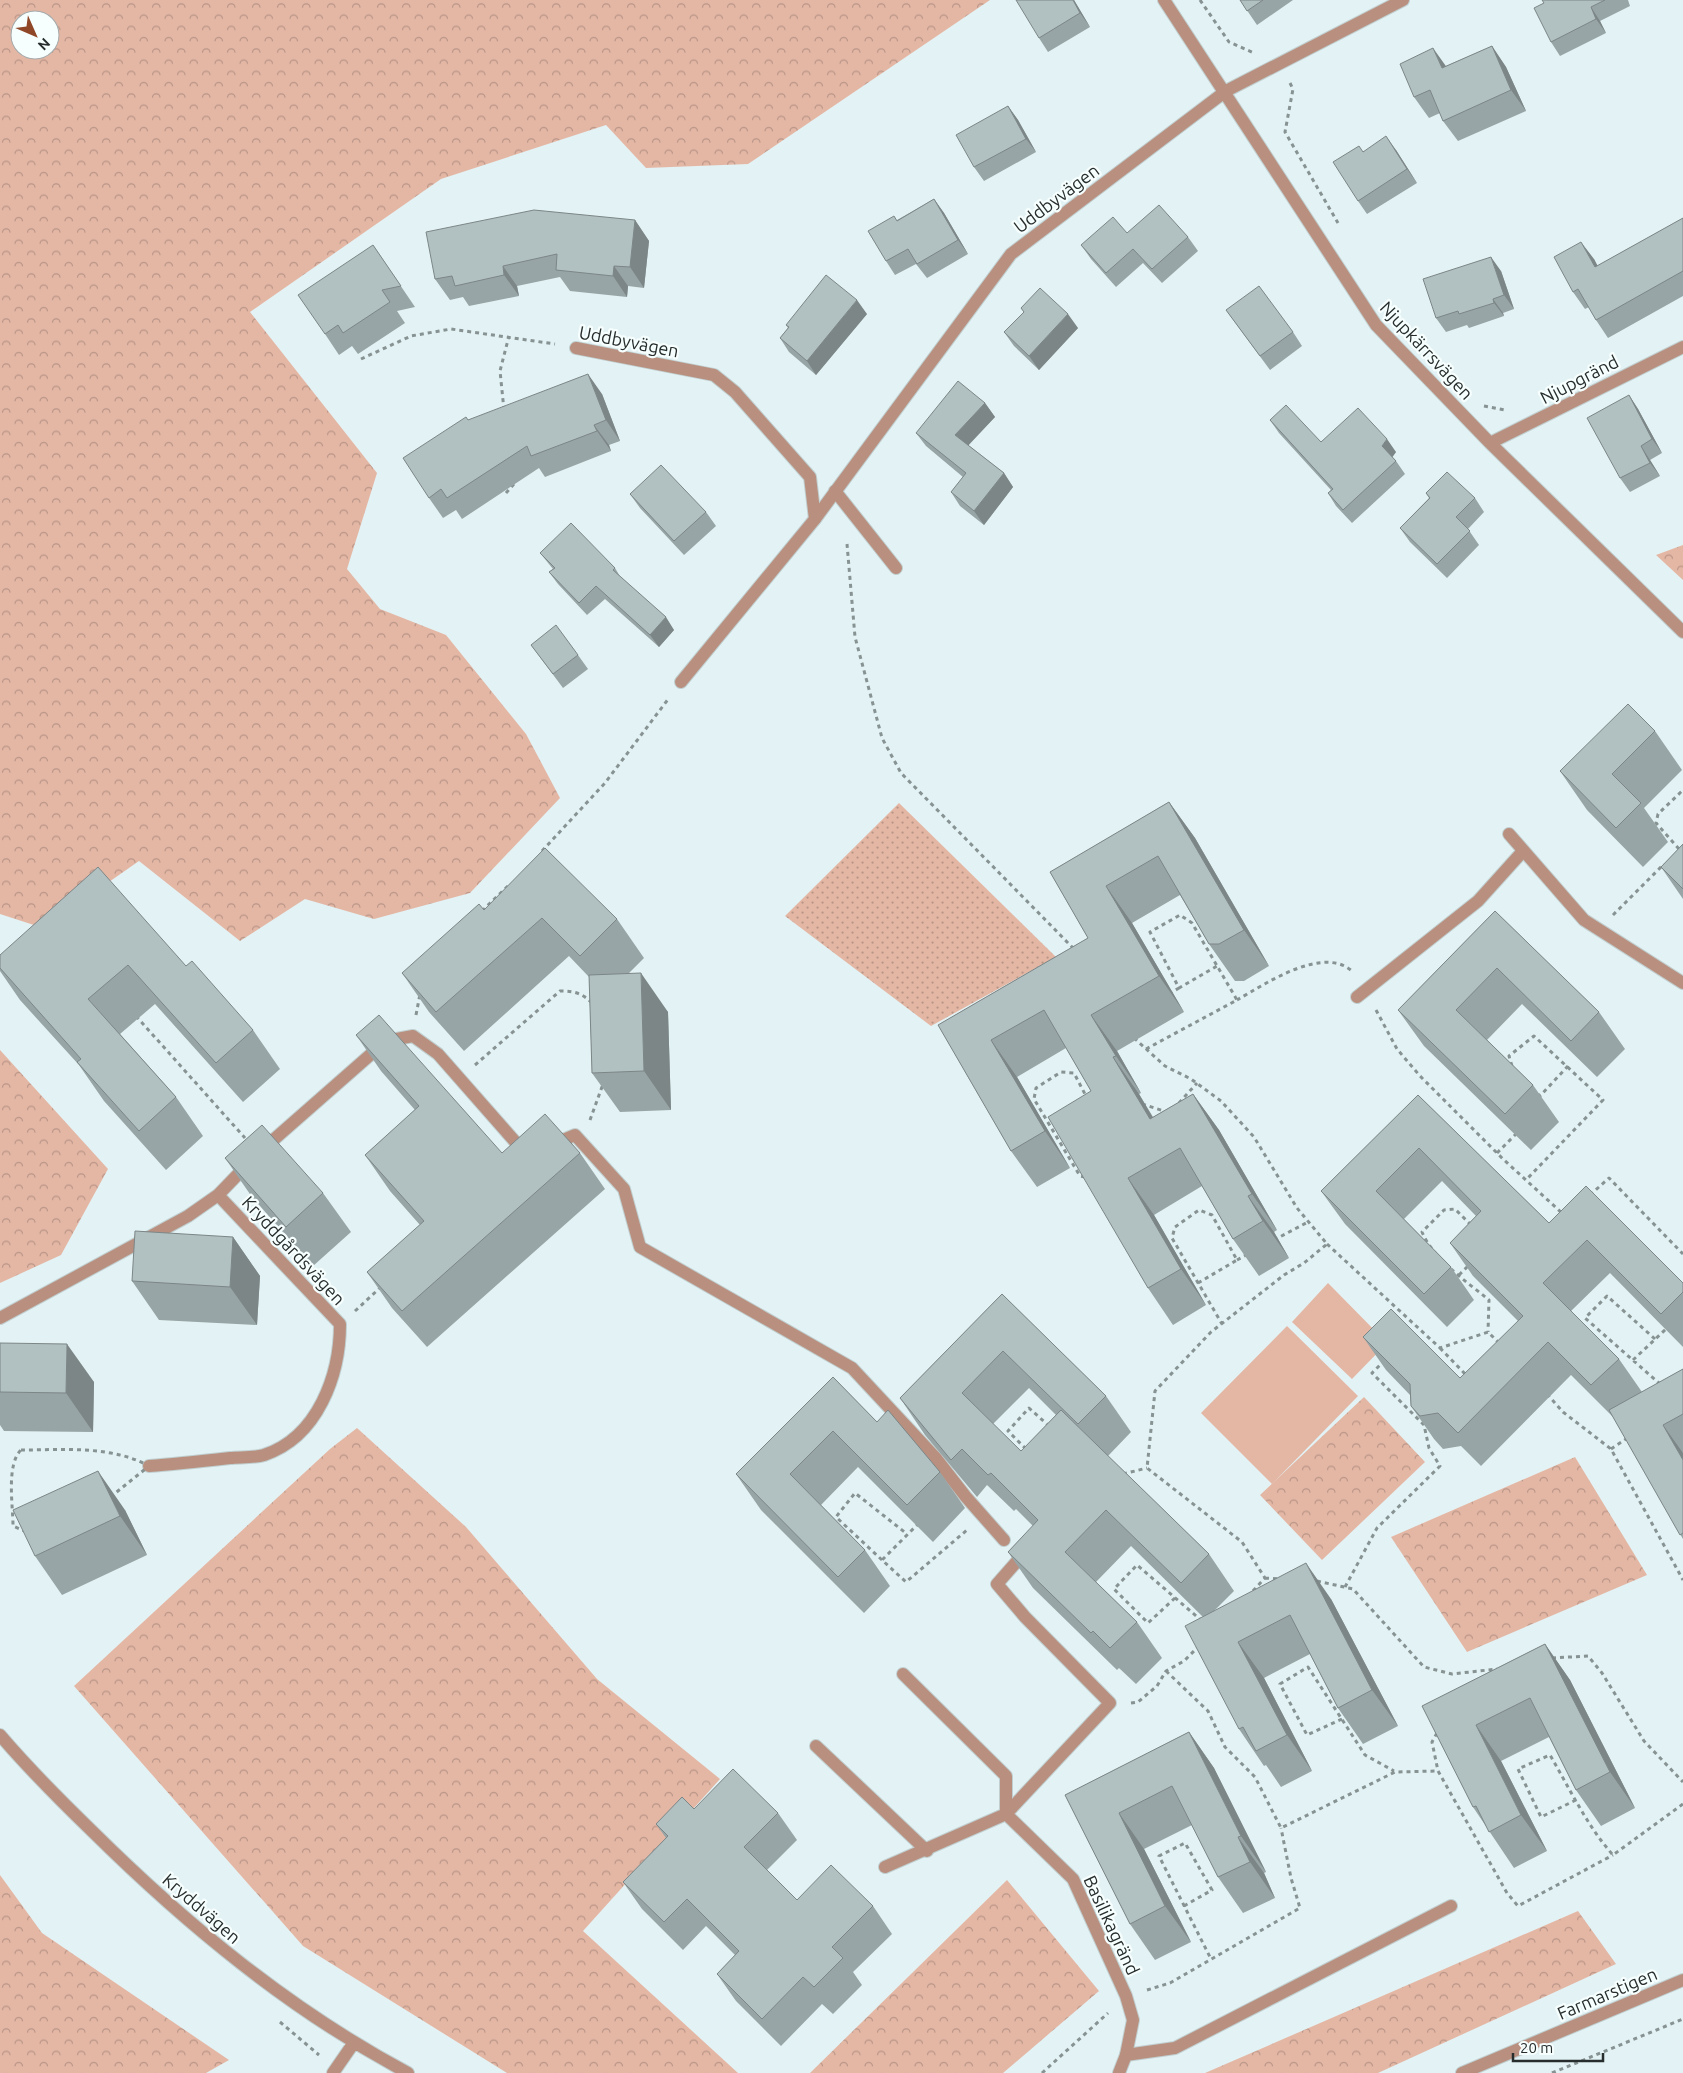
<svg xmlns="http://www.w3.org/2000/svg" width="1683" height="2073" viewBox="0 0 1683 2073" font-family="Ubuntu,sans-serif">
<style>
.forest{fill:url(#forest-crowns);fill-rule:evenodd}
.garden{fill:url(#garden-dots)}
.pitch{fill:#e4b7a5}
.lines{fill:none;stroke-linecap:round;stroke-linejoin:round}
.service-casing{stroke:#c1cfd0;stroke-width:14}
.minor-casing{stroke:#c1cfd0;stroke-width:14}
.path{stroke:#879293;stroke-width:3;stroke-dasharray:4 4;stroke-linecap:butt}
.service{stroke:#b9907f;stroke-width:12}
.minor{stroke:#b9907f;stroke-width:12}
.wall{fill:#98a5a6;fill-rule:evenodd}
.shaded-wall{fill:#7c8687}
.building{fill:#b1c0c1;stroke:#7c8687}
.labels{text-anchor:middle;dominant-baseline:central;stroke-width:4.5;stroke-linejoin:round;paint-order:stroke}
.street-label{font-size:18px;fill:#272d2d;stroke:#f7fefe}
</style>
<defs>
<pattern id="forest-crowns" width="20" height="18" patternUnits="userSpaceOnUse" patternTransform="scale(1.25)"><rect width="20" height="18" fill="#e4b7a5"/><path d="M2 6a3 3 0 1 1 6 0M12 15a3 3 0 1 1 6 0" fill="none" stroke="#b99587"/></pattern>
<pattern id="garden-dots" width="8" height="8" patternUnits="userSpaceOnUse" patternTransform="scale(1.25)"><rect width="8" height="8" fill="#e4b7a5"/><path d="M2 2h.1M6 6h.1" fill="none" stroke="#b99587" stroke-width="1.8" stroke-linecap="round"/></pattern>
</defs>
<rect width="100%" height="100%" fill="#e3f2f4"/>
<!-- forest -->
<path class="forest" d="M0,0H990L748,164L646,168L606,125L441,179L250,312L377,473L347,569L380,609L446,635L526,734L560,798L470,893L374,919L305,899L240,941L139,861L43,928L0,914ZM20,20H50V50H20Z
M1683,545V580L1656,555Z
M0,1050L108,1169L61,1255L0,1283Z
M1364,1397L1425,1462L1322,1560L1260,1495Z
M357,1428L466,1527L597,1679L720,1779L583,1931L738,2073H507L303,1946L74,1686L330,1449Z
M1575,1457L1647,1575L1467,1652L1391,1537Z
M0,1875L42,1933L229,2060L206,2073H0Z
M1007,1880L1099,1991L1003,2073H810Z
M1578,1911L1616,1964L1378,2073H1205Z"/>
<!-- garden -->
<path class="garden" d="M899,803L1056,957L931,1026L785,916Z"/>
<!-- pitch -->
<path class="pitch" d="M1328,1283L1387,1343L1352,1379L1292,1322Z
M1287,1326L1358,1396L1272,1484L1201,1413Z"/>
<g class="lines">
<!-- service casing -->
<g class="service-casing">
<path id="service" d="M576,348L714,375L735,392L810,477L815,519L681,682
M835,491L896,568
M1357,997L1478,901L1523,851
M551,1145L575,1135L624,1189L640,1247L852,1368L935,1457L966,1497L1004,1540
M885,1867L1006,1814V1776L903,1674
M1126,2055L1175,2048L1451,1906"/>
</g>
<!-- minor casing -->
<g class="minor-casing">
<path id="minor" d="M1164,0L1376,325L1490,443L1683,632
M1490,443L1683,347
M815,519L1011,254L1226,91L1403,0
M1509,834L1584,920L1683,983
M263,1149L386,1041L413,1036L438,1054L526,1154
M0,1318L188,1216L218,1195L247,1165
M149,1466C176,1464 203,1461 230,1458C240,1457 254,1458 264,1455C318,1437 340,1375 340,1324L218,1195
M1019,1559L997,1584L1025,1617L1110,1703L1006,1814L1073,1879L1126,1996L1133,2020L1126,2055L1119,2073
M0,1735C29,1769 60,1800 92,1831C187,1925 290,2010 408,2073
M816,1746L927,1851
M333,2073L353,2044
M1462,2073L1683,1980"/>
</g>
<!-- path -->
<path class="path" d="M1200,0L1229,42L1254,53
M1290,83L1293,89L1285,132L1338,223
M361,359L411,336L451,329L555,344
M1484,406L1505,410
M504,410L500,371L509,336
M506,493L514,484
M847,544L855,637L882,738L901,773L1075,950
M1679,849L1656,823L1658,814L1683,790
M542,851L605,783L669,698
M482,911L510,884
M1613,915L1664,864
M1169,994L1179,988
M1237,1000C1265,984 1324,944 1353,972
M1376,1010L1397,1049L1420,1076L1503,1159L1563,1214
M416,1015L420,994
M136,1016L245,1138
M1134,1038L1165,1066L1191,1079L1221,1101L1254,1137L1297,1208L1327,1244L1304,1263L1284,1275L1211,1332L1155,1391L1147,1468L1242,1542L1265,1578L1252,1592
M1146,1049L1237,1000L1192,923L1180,915L1150,932L1179,988L1217,966
M475,1065L560,991C574,991 582,993 592,1003
M1512,1066L1509,1056L1534,1036L1603,1100L1526,1180
M1538,1094L1540,1096L1568,1066
M1179,1103L1197,1083
M1142,1104L1167,1112
M590,1120L603,1084
M1497,1153L1517,1133
M1085,1177L1080,1176L1034,1099L1036,1088L1061,1072L1074,1073L1087,1098
M1590,1195L1609,1178L1683,1254
M1471,1225L1455,1209L1444,1210L1422,1232C1434,1260 1466,1281 1489,1300L1488,1332
M1274,1240L1308,1222
M1327,1244L1440,1348L1488,1332L1500,1344
M1237,1260L1248,1254
M1459,1275L1470,1264
M1198,1283L1237,1260L1212,1215L1199,1210L1175,1227L1172,1238L1222,1324
M355,1311L382,1286
M1655,1339L1607,1296L1585,1318L1660,1384
M1440,1348L1468,1377
M1633,1360L1667,1328
M1547,1394L1563,1412L1611,1449L1683,1580
M1026,1449L1008,1431L1029,1408L1049,1426
M1611,1449L1629,1437
M21,1450C64,1450 110,1445 149,1466L108,1499L54,1526L27,1532L13,1526C13,1505 6,1465 21,1450Z
M1123,1474L1147,1468
M919,1523L882,1560L906,1582L967,1530
M882,1560L836,1517L855,1493L907,1534
M1265,1578L1279,1579
M1317,1581L1353,1589L1424,1667L1452,1674L1497,1669
M1345,1587L1377,1528L1440,1466L1429,1448L1424,1425L1372,1373L1383,1362
M1175,1598L1148,1623L1114,1589L1137,1565L1202,1621
M1552,1658L1588,1656L1602,1673L1644,1741L1683,1782
M1166,1671L1208,1711L1225,1747L1255,1777L1281,1828L1395,1772L1438,1771
M1131,1703L1138,1702L1157,1686L1166,1671L1184,1661L1199,1646
M1342,1719L1307,1735L1280,1684L1308,1667L1365,1755L1394,1771
M1437,1733L1432,1742L1438,1771L1507,1893L1518,1906L1613,1855
M1576,1800L1541,1817L1518,1769L1550,1755C1570,1789 1587,1826 1613,1855L1683,1804
M1184,1906L1212,1890L1185,1843L1159,1856L1211,1959
M1147,1990L1170,1983L1300,1908L1291,1878L1281,1828
M280,2022L319,2055
M1042,2073L1108,2013
M1552,2073L1683,2019"/>
<!-- service -->
<use href="#service" class="service"/>
<!-- minor -->
<use href="#minor" class="minor"/>
</g>
<!-- wall -->
<path class="wall" d="M1074,0L1090,27L1048,52L1039,38Z
M1240,0H1293L1257,25Z
M1542,0H1628L1630,6L1600,21L1606,33L1560,56L1551,42L1544,3Z
M1492,46L1506,67L1526,111L1458,141L1443,121L1440,113L1429,118L1414,97L1446,66Z
M1008,106L1018,120L1036,152L984,181L974,167Z
M1396,150L1417,183L1367,214L1358,201L1363,151Z
M934,199L944,213L968,254L927,278L916,264L895,275L886,261L897,220Z
M1683,218V296L1608,338L1596,320L1589,307L1585,309L1573,292L1594,259L1597,266Z
M635,220L649,241L644,288L628,286L627,297L570,291L560,277L517,286L519,296L469,306L463,297L450,300L435,279Z
M1127,233L1188,237L1198,251L1162,283L1143,263L1116,287L1091,259L1081,245Z
M373,245L415,307L397,311L405,323L358,354L352,346L339,355L325,334Z
M1501,271L1514,309L1503,313L1504,316L1469,328L1467,325L1446,332L1436,318Z
M1021,308L1078,328L1039,370L1014,346L1004,332L1024,312Z
M1226,310L1293,332L1302,346L1270,370Z
M867,314L816,375L789,352L780,338L788,328L786,325Z
M602,394L620,441L609,445L611,451L545,477L539,468L462,519L456,510L443,518L429,498L468,420Z
M1629,395L1638,409L1662,453L1650,460L1660,476L1630,492L1620,478Z
M985,403L995,417L968,445L1004,473L1013,487L984,525L960,506L951,492L963,477L926,446L916,433Z
M1270,420L1321,442L1396,452L1392,457L1396,461L1405,474L1352,523L1336,506L1328,493L1331,490L1279,433Z
M1426,493L1475,498L1484,512L1468,529L1479,545L1447,578L1410,542L1400,528L1429,498Z
M630,494L706,512L716,526L684,555L640,508Z
M540,553L615,568L621,578L674,630L659,647L605,599L587,615L558,584L549,572L553,569Z
M531,645L578,655L588,669L563,688Z
M1655,731L1682,770L1644,808L1668,842L1643,867L1587,810L1560,771Z
M1169,802L1195,838L1269,966L1244,981H1235L1209,944L1180,895L1132,923L1184,1012L1117,1051L1141,1093L1139,1094L1153,1117L1193,1094L1219,1130L1277,1230L1274,1232L1289,1258L1259,1276L1233,1239L1202,1186L1154,1215L1206,1305L1173,1325L1148,1288L1091,1091L1066,1048L1017,1077L1070,1168L1037,1187L1011,1151L938,1025L1088,938L1050,872Z
M1683,844V899L1661,867Z
M484,910L617,919L644,958L629,973L668,1012L671,1110L620,1112L592,1073L589,977L569,956L464,1051L429,1012L402,973Z
M1495,911L1599,1012L1625,1049L1597,1077L1522,1004L1487,1040L1533,1085L1559,1122L1531,1150L1424,1046L1398,1010Z
M0,955L186,966L253,1030L280,1069L243,1102L155,1004L120,1034L176,1097L203,1136L166,1170L104,1101L79,1065L20,1000L0,971Z
M356,1035L502,1153H580L605,1189L427,1347L392,1308L367,1272L420,1225L390,1191L365,1155L415,1110L381,1071Z
M1418,1095L1549,1223L1683,1283V1347L1610,1273L1571,1311L1619,1359L1642,1392L1683,1369V1539L1613,1417L1571,1375L1481,1466L1461,1446L1443,1449L1434,1439L1411,1406L1410,1395L1386,1370L1363,1337L1460,1378L1518,1321L1473,1276L1450,1243L1476,1216L1442,1181L1404,1219L1451,1267L1474,1300L1447,1327L1345,1224L1321,1191Z
M225,1158L323,1193L351,1232L313,1266L252,1197Z
M233,1237L260,1276L257,1325L159,1320L132,1281Z
M1002,1294L1106,1396L1131,1432L1108,1456L1209,1554L1234,1591L1214,1611L1331,1599L1398,1726L1363,1744L1338,1708L1310,1654L1264,1678L1312,1771L1281,1787L1266,1765L1264,1766L1239,1729L1203,1617L1131,1546L1096,1582L1137,1622L1162,1658L1136,1684L1119,1668L1117,1670L1033,1588L1008,1552L1033,1526L1016,1509L1014,1511L987,1485L977,1497L925,1435L900,1398ZM1029,1388L1056,1415L1021,1451L993,1424Z
M0,1343L94,1382L93,1432L4,1431L0,1425Z
M833,1377L877,1422L940,1472L965,1508L933,1542L858,1467L821,1505L865,1550L890,1586L864,1613L761,1510L736,1474Z
M125,1510L147,1555L62,1595L35,1556Z
M1545,1644L1570,1680L1635,1808L1601,1826L1576,1790L1549,1737L1501,1761L1547,1851L1514,1868L1473,1807L1422,1706Z
M1189,1732L1214,1768L1266,1872L1264,1873L1275,1898L1243,1913L1218,1877L1192,1825L1144,1849L1191,1942L1155,1960L1130,1924L1065,1795Z
M694,1809L778,1813L797,1840L767,1870L797,1900L873,1906L892,1934L853,1972L862,1985L833,2014L822,2004L781,2046L736,2001L717,1974L735,1955L706,1926L683,1950L642,1909L623,1882L666,1838L656,1824Z"/>
<!-- shaded-wall -->
<path class="shaded-wall" d="M1073,0H1074L1090,27L1080,13Z
M1591,7L1600,21L1606,33L1596,19Z
M1492,46L1506,67L1526,111L1511,90Z
M1433,48L1448,69L1442,68Z
M1008,106L1018,120L1036,152L1026,139Z
M1386,136L1396,150L1417,183L1407,169Z
M934,199L944,213L968,254L958,240Z
M635,220L649,241L644,288L630,267Z
M1581,242L1594,259L1608,285L1595,267Z
M1491,257L1501,271L1514,309L1504,295Z
M503,266L517,286L519,296L504,275Z
M614,266L628,286L627,297L613,276Z
M1493,299L1503,313L1504,316L1494,303Z
M857,300L867,314L816,375L807,361Z
M1068,314L1078,328L1039,370L1029,356Z
M588,374L602,394L620,441L606,420Z
M1629,395L1638,409L1662,453L1652,439Z
M985,403L995,417L965,449L955,435Z
M594,425L609,445L611,451L597,431Z
M1387,439L1396,452L1391,459L1382,446Z
M1641,446L1650,460L1660,476L1650,463Z
M1004,473L1013,487L984,525L974,511Z
M666,617L674,630L659,647L650,635Z
M1169,802L1195,838L1269,966L1244,930Z
M1106,886L1132,923L1184,1012L1159,976Z
M641,973L668,1012L671,1110L644,1071Z
M1091,1015L1117,1051L1141,1093L1116,1056Z
M991,1040L1017,1077L1070,1168L1045,1131Z
M1113,1057L1139,1094L1173,1152L1150,1119Z
M1193,1094L1219,1130L1277,1230L1252,1194Z
M1128,1178L1154,1215L1206,1305L1181,1269Z
M1248,1196L1274,1232L1289,1258L1263,1221Z
M233,1237L260,1276L257,1325L230,1287Z
M67,1344L94,1382L93,1432L66,1393Z
M1663,1425L1683,1453V1460Z
M98,1471L125,1510L147,1555L120,1516Z
M1306,1563L1331,1599L1398,1726L1372,1690Z
M1238,1642L1264,1678L1312,1771L1287,1735Z
M1545,1644L1570,1680L1635,1808L1610,1772Z
M1476,1725L1501,1761L1547,1851L1521,1815Z
M1189,1732L1214,1768L1266,1872L1241,1836Z
M1119,1813L1144,1849L1191,1942L1165,1906Z
M1238,1837L1264,1873L1275,1898L1250,1862Z"/>
<!-- building -->
<path class="building" d="M1016,0H1073L1080,13L1039,38Z
M1240,0H1263L1247,11Z
M1542,0H1605L1591,7L1596,19L1551,42L1534,8L1544,3Z
M1492,46L1511,90L1443,121L1430,90L1414,97L1400,64L1433,48L1442,68Z
M1008,106L1026,139L974,167L956,135Z
M1386,136L1407,169L1358,201L1333,162L1359,146L1363,152Z
M934,199L958,240L917,264L908,249L886,261L868,231L894,216L897,221Z
M1159,205L1188,237L1152,269L1133,249L1106,273L1081,245L1113,217L1127,233Z
M534,210L635,220L630,267L614,266L613,276L556,270L557,254L503,266L504,275L455,286L452,276L435,279L426,232Z
M1683,218V271L1596,320L1578,289L1573,292L1554,257L1581,242L1595,267Z
M373,245L401,286L382,290L390,302L343,333L338,325L325,334L298,295Z
M1491,257L1504,295L1493,299L1494,303L1459,314L1458,311L1436,318L1423,279Z
M826,275L857,300L807,361L780,338L789,327L786,325Z
M1259,286L1293,332L1260,356L1226,310Z
M1040,288L1068,314L1029,356L1004,332L1024,312L1021,308Z
M588,374L606,420L594,425L597,431L531,456L527,446L447,498L441,489L429,498L403,458L466,417L468,420Z
M958,381L985,403L955,435L1004,473L974,511L951,492L966,473L916,433Z
M1629,395L1652,439L1641,446L1650,463L1620,478L1587,418Z
M1286,405L1321,442L1358,408L1387,439L1382,446L1396,461L1343,510L1328,493L1333,489L1270,420Z
M661,465L706,512L674,541L630,494Z
M1447,472L1475,498L1456,517L1470,531L1437,564L1400,528L1430,498L1426,493Z
M571,523L615,568L613,570L666,617L650,635L596,586L579,603L549,572L555,568L540,553Z
M556,625L578,655L553,674L531,645Z
M1628,704L1655,731L1612,774L1641,803L1616,828L1560,771Z
M1169,802L1244,930L1219,944H1209L1158,856L1106,886L1159,976L1091,1015L1116,1056L1113,1057L1150,1119L1193,1094L1252,1194L1248,1196L1263,1221L1233,1239L1180,1148L1128,1178L1181,1269L1148,1288L1048,1117L1091,1091L1044,1010L991,1040L1045,1131L1011,1151L938,1025L1088,938L1050,872Z
M1683,844V889L1661,867Z
M545,848L617,919L580,956L542,918L436,1012L402,973L479,904L484,910Z
M98,867L186,966L192,961L253,1030L216,1063L128,965L88,999L176,1097L139,1131L77,1062L81,1059L0,968V955Z
M1495,911L1599,1012L1571,1041L1497,968L1456,1010L1533,1085L1505,1114L1398,1010Z
M641,973L644,1071L592,1073L589,975Z
M379,1015L502,1153L545,1114L580,1153L402,1311L367,1272L424,1221L365,1155L419,1106L356,1035Z
M1418,1095L1549,1223L1586,1186L1683,1283V1292L1661,1314L1587,1240L1543,1283L1619,1359L1591,1385L1548,1342L1458,1433L1438,1413L1420,1416L1411,1406L1410,1384L1363,1337L1391,1309L1460,1378L1523,1316L1450,1243L1481,1211L1419,1148L1376,1191L1451,1267L1424,1294L1321,1191Z
M262,1125L323,1193L286,1227L225,1158Z
M135,1231L233,1237L230,1287L132,1281Z
M1002,1294L1106,1396L1078,1424L1003,1351L962,1393L1021,1451L1061,1410L1209,1554L1181,1583L1106,1510L1065,1552L1137,1622L1110,1648L1093,1631L1091,1633L1008,1552L1038,1520L991,1473L988,1475L962,1449L951,1460L900,1398Z
M0,1343L67,1344L66,1393L0,1392Z
M1683,1369V1414L1663,1425L1683,1460V1533L1680,1535L1609,1410Z
M833,1377L877,1422L888,1410L940,1472L907,1505L833,1431L790,1474L865,1550L838,1577L736,1474Z
M98,1471L120,1516L35,1556L13,1510Z
M1306,1563L1372,1690L1338,1708L1290,1615L1238,1642L1287,1735L1256,1751L1243,1727L1239,1729L1185,1626Z
M1545,1644L1610,1772L1576,1790L1530,1698L1476,1725L1521,1815L1489,1832L1476,1806L1473,1807L1422,1706Z
M1189,1732L1241,1836L1238,1837L1250,1862L1218,1877L1172,1786L1119,1813L1165,1906L1130,1924L1065,1795Z
M733,1769L778,1813L744,1847L797,1900L831,1865L873,1906L832,1947L843,1958L814,1987L803,1977L762,2019L717,1974L739,1951L687,1899L664,1922L623,1882L668,1836L656,1824L682,1797L694,1809Z"/>
<g class="labels">
<!-- street labels -->
<g class="street-label">
<text transform="translate(1056 198) rotate(-37)">Uddbyvägen</text>
<text transform="translate(629 341) rotate(11)">Uddbyvägen</text>
<text transform="translate(1427 350) rotate(47)">Njupkärrsvägen</text>
<text transform="translate(1579 379) rotate(-27)">Njupgränd</text>
<text transform="translate(294 1250) rotate(47)">Kryddgårdsvägen</text>
<text transform="translate(202 1908) rotate(41)">Kryddvägen</text>
<text transform="translate(1112 1925) rotate(65)">Basilikagränd</text>
<text transform="translate(1607 1993) rotate(-23)">Farmarstigen</text>
</g>
</g>
<!-- north arrow -->
<g transform="translate(35 35) rotate(135)"><circle r="24" fill="#f7fefe" stroke="#a4aaaa"/>
<path d="M0-4L9 19L0 12L-9 19Z" fill="#8f4727"/>
<text y="-8" font-size="14" font-weight="bold" text-anchor="middle" fill="#272d2d">N</text>
</g>
<!-- scale -->
<path d="M1513 2053v8h90v-8" fill="none" stroke="#272d2d" stroke-width="2.5"/>
<text x="1520" y="2053" font-size="15" fill="#272d2d" stroke="#f7fefe" stroke-width="4" paint-order="stroke">20 m</text>
</svg>
